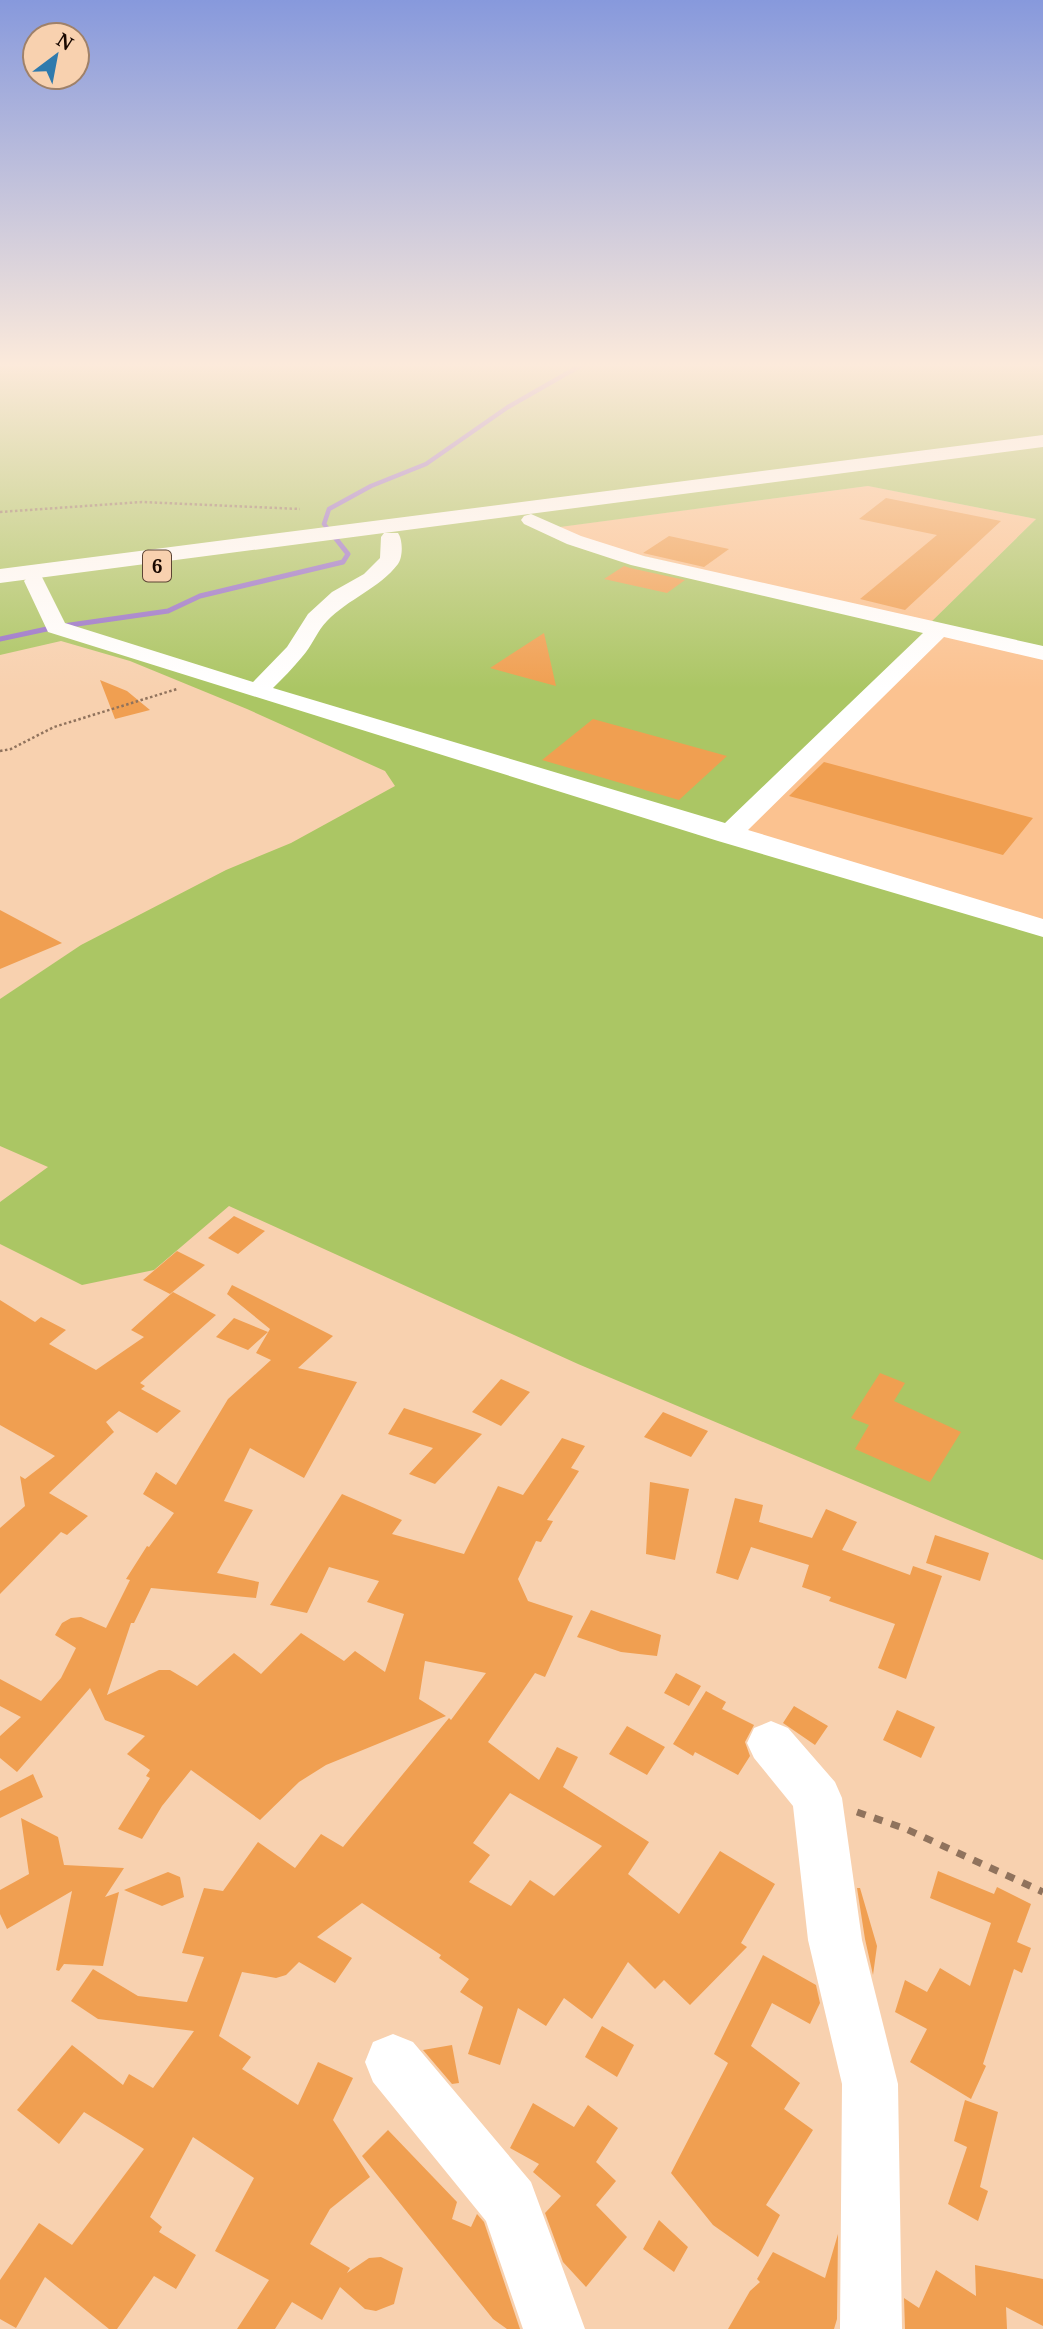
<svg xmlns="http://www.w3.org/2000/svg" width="1043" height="2329" viewBox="0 0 1043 2329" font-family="'Noto Serif',serif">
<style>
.built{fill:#fbc290}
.green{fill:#abc664;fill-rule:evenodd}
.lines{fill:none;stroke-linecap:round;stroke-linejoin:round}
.stream-far1{stroke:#9771ca;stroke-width:4.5}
.stream{stroke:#9771ca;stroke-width:5}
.building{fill:#f09f51;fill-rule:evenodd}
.path-far1{stroke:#90735d;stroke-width:2.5;stroke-dasharray:2.5 2.5;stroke-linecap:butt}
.path{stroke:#90735d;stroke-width:7;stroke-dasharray:9 9;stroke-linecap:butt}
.minor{fill:#fff;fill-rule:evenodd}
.highway{fill:#fff;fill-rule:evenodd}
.labels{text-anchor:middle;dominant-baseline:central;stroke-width:5;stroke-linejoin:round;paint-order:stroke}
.shield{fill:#f8d1af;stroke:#5c4434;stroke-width:2}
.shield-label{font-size:19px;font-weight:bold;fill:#190800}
</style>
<rect width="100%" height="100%" fill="#f8d1af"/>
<!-- built -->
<path class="built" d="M868,486L1036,519L930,623L575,540L558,527Z
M943,634L1043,658V922L737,833Z"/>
<!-- green -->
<path class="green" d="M0,363H1043V658L943,634L738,832L1043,922V1560L578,1364L229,1206L154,1270L82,1285L0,1244V1202L48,1167L0,1146V999L81,945L226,870L291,843L395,786L385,771L247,709L130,661L61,641L0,655ZM868,486L1036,519L930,623L575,540L560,527Z"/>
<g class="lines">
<!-- stream-far1 -->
<path class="stream-far1" d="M334,537L324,524L329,509L371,486L426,464L508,407L585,363"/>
<!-- stream -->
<path class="stream" d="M0,639L56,627L168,611L200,596L343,562L348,554L333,535"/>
</g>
<!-- building -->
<path class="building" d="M886,498L1001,521L905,610L860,599L937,535L859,519Z
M669,536L729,549L704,567L643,553Z
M624,566L630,568L685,580L667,593L604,579Z
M544,633L556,686L490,668Z
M100,680L127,691L150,710L115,719Z
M593,719L727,756L679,800L542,760Z
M824,762L1033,818L1003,855L789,796Z
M0,910L62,943L0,969Z
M234,1216L265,1231L238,1254L208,1238Z
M177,1251L205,1265L170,1294L143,1280Z
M232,1285L333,1336L298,1368L357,1382L304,1478L250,1448L224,1501L253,1510L217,1573L259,1582L256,1598L151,1588L134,1623H131L107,1695L159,1670H170L197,1686L234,1653L261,1674L301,1633L344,1661L355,1651L385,1672L404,1614L367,1602L379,1581L329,1567L307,1613L270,1605L342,1494L402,1520L392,1534L464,1554L498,1486L523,1495L562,1438L585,1446L571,1468L579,1471L547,1520L553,1521L541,1542L536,1541L518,1579L528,1601L573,1616L545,1677L535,1673L488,1742L539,1780L557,1747L578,1757L563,1787L649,1842L628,1874L679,1914L720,1851L775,1884L741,1943L747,1947L690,2005L664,1980L655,1989L628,1962L592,2019L564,1998L546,2026L518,2008L500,2065L468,2054L483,2007L460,1992L469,1979L439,1958L441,1955L362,1903L317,1937L352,1958L335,1983L299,1962L286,1975L276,1978L242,1972L219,2036L251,2057L242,2069L298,2105L318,2062L353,2078L333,2120L370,2177L330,2209L310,2244L350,2268L347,2273L369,2258L381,2257L403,2268L394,2304L376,2311L365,2309L340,2287L322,2320L292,2302L275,2329H237L269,2280L215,2251L254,2178L193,2137L150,2217L162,2227L159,2232L196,2255L176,2289L154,2276L117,2329H109L45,2277L16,2328L0,2319V2280L39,2223L72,2245L144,2149L84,2112L59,2144L17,2110L72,2045L123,2085L129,2074L153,2088L194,2031L98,2019L71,2001L93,1969L138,1996L187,2002L204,1957L182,1953L204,1888L223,1891L258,1842L295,1868L321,1834L343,1847L449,1718L451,1720L486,1673L425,1661L419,1699L446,1716L326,1765L299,1782L260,1820L191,1770L162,1806L142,1839L118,1829L150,1778L146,1776L150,1770L127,1754L145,1736L105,1720L90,1688L17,1772L0,1758V1736L21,1717L0,1706V1679L41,1701L61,1678L76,1648L55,1635L62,1623L71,1618L81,1617L106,1628L130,1580L126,1579L147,1546L149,1547L174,1513L143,1494L156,1472L176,1485L228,1399L271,1360L256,1353L270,1329L227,1294ZM510,1793L602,1846L554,1896L530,1880L511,1906L469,1882L490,1855L473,1843Z
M173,1292L216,1315L140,1383L145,1386L141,1389L181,1411L157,1433L119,1411L106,1422L114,1432L49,1493L88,1516L67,1535L61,1532L0,1594V1528L25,1506L20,1476L25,1479L55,1456L0,1425V1300L35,1322L41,1317L66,1330L49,1344L96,1370L144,1337L131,1330Z
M234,1318L268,1332L248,1350L216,1337Z
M880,1373L905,1383L894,1401L961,1432L930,1482L855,1449L869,1425L851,1418Z
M501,1379L530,1392L501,1426L472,1412Z
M404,1408L482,1434L435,1484L409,1474L433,1448L388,1434Z
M663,1412L708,1431L691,1457L644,1437Z
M650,1482L689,1489L675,1560L646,1554Z
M735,1498L763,1505L759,1522L812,1538L826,1509L857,1522L842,1550L910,1575L913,1566L942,1576L906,1679L878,1668L895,1624L829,1601L831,1597L802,1587L809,1565L751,1547L738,1580L716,1573Z
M935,1535L989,1553L980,1581L926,1563Z
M591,1610L661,1635L657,1656L621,1652L577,1637Z
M676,1673L701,1686L689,1706L664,1693Z
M706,1691L726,1702L722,1709L754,1725L745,1742L750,1756L738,1775L695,1752L693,1756L673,1744Z
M794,1706L828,1726L815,1745L783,1723Z
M897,1710L935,1727L921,1758L883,1740Z
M627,1726L665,1747L647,1775L609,1754Z
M33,1774L43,1797L0,1818V1791Z
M21,1818L58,1837L64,1865L124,1868L105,1897L119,1892L103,1966L64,1964L59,1971L56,1970L72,1891L7,1929L0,1914V1890L29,1874Z
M938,1871L994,1894L997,1887L1031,1904L1017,1942L1031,1948L1022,1973L1014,1969L983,2064L986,2066L971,2099L910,2062L927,2029L895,2012L905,1980L927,1992L940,1968L970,1986L991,1923L930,1898Z
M168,1872L180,1877L184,1897L162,1906L124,1890Z
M857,1888H860L877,1946L873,1975L865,1939Z
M763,1955L816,1985L820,2003L810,2024L772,2003L751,2046L800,2083L784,2109L813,2130L766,2205L780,2215L758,2257L713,2225L671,2173L728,2063L714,2054Z
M602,2026L634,2045L617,2077L585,2057Z
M452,2045L459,2083L452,2084L423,2050Z
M965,2100L998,2112L980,2187L988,2191L978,2221L948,2204L967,2147L954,2141Z
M533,2103L574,2127L588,2105L618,2128L596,2162L616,2181L596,2205L627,2237L586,2287L563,2262L545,2213L561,2196L533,2172L539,2164L510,2148Z
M388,2130L457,2202L452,2219L471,2227L477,2214L484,2222L520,2329H507L493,2319L362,2156Z
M659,2220L688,2247L674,2272L643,2249Z
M838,2234L837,2319L834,2329H728L750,2291L760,2282L757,2279L773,2252L825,2278Z
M975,2265L1043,2279V2326L1006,2307L1007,2329H905L904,2298L919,2308L936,2270L976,2296Z"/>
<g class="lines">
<!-- path-far1 -->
<path class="path-far1" d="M0,512L142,502L300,509
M0,751L11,749L54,727L177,689"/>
<!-- path -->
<path class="path" d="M857,1812L906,1829L1043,1892"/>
<!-- minor -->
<path class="minor" d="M531,514L581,536L644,556L1043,646V660L944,637L748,830L1043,919V937L718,841L48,632L24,581L28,577H42L65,623L253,682L287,647L308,614L332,592L364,574L380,558L381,537L384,533H398C403,540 403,557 398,564C380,588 348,599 327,621C317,631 312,646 302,657C293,668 283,678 273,688L725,823L923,633L631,565L567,544L524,524L521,520L524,516Z
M771,1721L788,1728L835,1782L842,1798L862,1940L898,2084L902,2329H840L842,2084L808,1940L793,1806L754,1758L747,1743L754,1728Z
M393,2034L413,2042L531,2182L585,2329H523L486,2221L373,2082L365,2062L373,2042Z"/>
<!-- highway -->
<path class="highway" d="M1043,435V447L0,583V569Z"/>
</g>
<!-- sky -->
<linearGradient id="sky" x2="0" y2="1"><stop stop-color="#8799dc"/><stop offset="0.53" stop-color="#fceadb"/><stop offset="1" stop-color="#fceadb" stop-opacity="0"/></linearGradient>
<rect width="1043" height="689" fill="url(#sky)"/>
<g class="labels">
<!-- shield labels -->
<rect class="shield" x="143" y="550.5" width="28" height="31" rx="5"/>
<g class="shield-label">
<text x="157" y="566">6</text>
</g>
</g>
<!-- north arrow -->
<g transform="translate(56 56) rotate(32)"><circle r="33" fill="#f8d1af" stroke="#9f8169" stroke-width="2"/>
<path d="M0-5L12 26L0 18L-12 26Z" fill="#2f7aad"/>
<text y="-10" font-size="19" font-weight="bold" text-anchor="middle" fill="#190800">N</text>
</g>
</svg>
